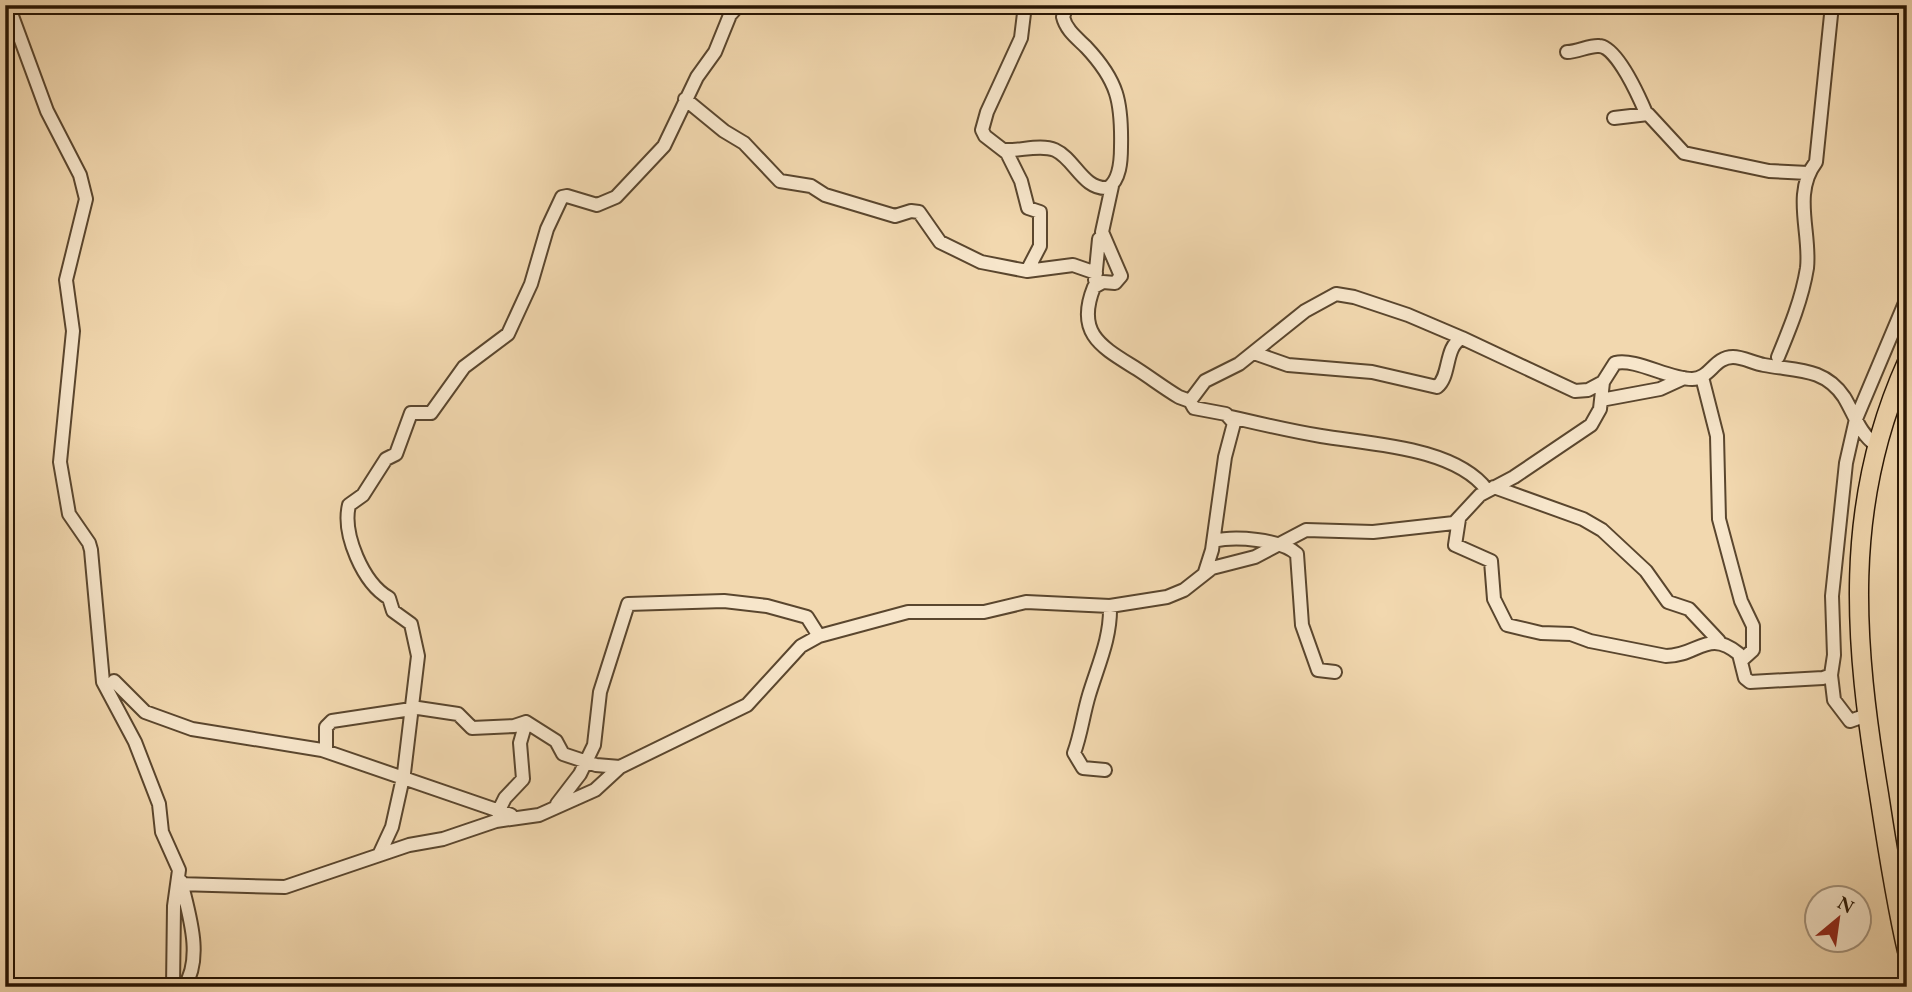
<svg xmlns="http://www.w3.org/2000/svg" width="1912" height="992" viewBox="0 0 1912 992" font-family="'EB Garamond',serif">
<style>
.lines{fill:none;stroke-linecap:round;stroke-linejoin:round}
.minor-casing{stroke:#5a462e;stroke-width:16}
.highway-casing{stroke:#281503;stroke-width:21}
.minor{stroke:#f7e6cb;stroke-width:12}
.highway{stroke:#f2d8af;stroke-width:18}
</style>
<rect width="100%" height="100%" fill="#f2d8af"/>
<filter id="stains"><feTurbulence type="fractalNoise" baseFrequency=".00286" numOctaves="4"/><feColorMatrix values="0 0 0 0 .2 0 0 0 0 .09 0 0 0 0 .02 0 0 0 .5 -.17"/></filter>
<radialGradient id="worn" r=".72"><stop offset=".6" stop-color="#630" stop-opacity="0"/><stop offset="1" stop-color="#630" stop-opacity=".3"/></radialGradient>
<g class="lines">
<!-- minor casing -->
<g class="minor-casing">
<path id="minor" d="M8,5L47,111L80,175L86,199L66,280L73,331L60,462L69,514L89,543L91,550L103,682L135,742L159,804L162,832L179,870L174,906L173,987
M1025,5L1021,38L987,112L982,130L985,136L1007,153L1021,181L1028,208L1040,212V246L1027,271
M1567,52C1577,52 1590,45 1599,46C1617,46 1640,99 1646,113
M685,99L724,131L744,143L780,181L811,186L825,195L895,216L911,211L919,212L940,242L981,262L1027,271L1073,265L1096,273
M1614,118L1648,114L1684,153L1769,171L1808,173
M1005,150C1020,151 1041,144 1055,150C1075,159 1083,190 1108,188C1120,180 1121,161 1121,147C1122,102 1118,81 1086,47C1077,38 1066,30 1063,17L1067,5
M1112,186L1102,232L1121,276L1115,283L1103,282L1094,287C1075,334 1102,347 1137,369C1151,378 1164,388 1179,397L1190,401L1205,381L1239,364L1305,311L1336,294L1354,297L1408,315L1462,338
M1095,280L1099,239
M1254,353L1288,365L1372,372L1437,387C1451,376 1444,347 1462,338L1575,391L1588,390L1603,382
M1778,357C1790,328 1802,299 1807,268C1811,233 1792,193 1816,162L1832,5
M1702,377L1717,436L1719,519L1741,601L1753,626V650L1743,659
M1601,400L1660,389L1684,378
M1190,401L1194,408L1226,414L1234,423L1225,457L1212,550L1205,572
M1231,417C1261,424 1290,431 1321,436C1369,444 1455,447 1487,490
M1494,487L1583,519L1602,530L1646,571L1668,602L1689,609L1719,641
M1459,519L1455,545L1491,561L1494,599L1507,625L1541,633L1571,634L1590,641L1666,656C1698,656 1708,628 1739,654L1745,678L1750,682L1823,678L1831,675
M1214,541C1234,536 1281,539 1297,554L1302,625L1318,670L1335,672
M114,681L145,712L192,729L322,750L511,815
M1867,715L1850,721L1834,700L1831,675L1834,655L1832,596L1846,463L1856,419L1907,298
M326,751V727L332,721L418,708L458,714L472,728L514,726L526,722L556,741L563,754L596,765L620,767
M1105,770L1083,768L1074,753C1081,734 1083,715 1089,695C1098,665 1111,638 1110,606
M557,804L580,774L594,745L600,692L628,604L724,601L767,606L807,617L819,636
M500,820L498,812L505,798L523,779L520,743L526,722
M379,855L392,827L404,773L418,656L411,624L393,611L389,598C363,583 342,534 349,505L363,495L386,459L396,454L411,413H431L464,367L508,334L531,284L547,229L562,197L567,196L597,205L616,197L664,146L697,77L715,52L730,15L739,5
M181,881C188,912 204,957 184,987
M178,884L285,887L409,845L443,839L496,821L539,815L595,790L620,767L747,705L801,646L819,636L908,612H984L1026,602L1110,606L1167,597L1184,590L1212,568L1255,557L1306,530L1373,532L1454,523L1480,495L1514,477L1591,425L1600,409L1603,382L1615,363C1636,358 1668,379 1692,379C1710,379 1714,357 1733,357C1743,357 1753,363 1764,365C1795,371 1824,367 1844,397C1855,415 1859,433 1876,445"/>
</g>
<!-- highway casing -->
<g class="highway-casing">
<path id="highway" d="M1907,362C1842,506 1854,643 1879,794C1887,846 1895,899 1907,951"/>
</g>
<!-- minor -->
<use href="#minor" class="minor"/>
<!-- highway -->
<use href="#highway" class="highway"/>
</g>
<!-- margin -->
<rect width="1912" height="992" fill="none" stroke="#f2d8af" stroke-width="28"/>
<rect x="7" y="7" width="1898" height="978" fill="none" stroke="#281503" stroke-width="3.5"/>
<rect x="14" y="14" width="1884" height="964" fill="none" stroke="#281503" stroke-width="2"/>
<!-- north arrow -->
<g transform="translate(1838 919) rotate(29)"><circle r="33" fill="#f7e6cb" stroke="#a4927b" stroke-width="2"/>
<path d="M0-5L12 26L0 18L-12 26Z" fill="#8f2418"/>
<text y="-10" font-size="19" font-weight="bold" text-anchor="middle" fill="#281503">N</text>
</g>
<rect width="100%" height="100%" filter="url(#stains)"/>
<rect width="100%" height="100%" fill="url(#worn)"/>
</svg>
